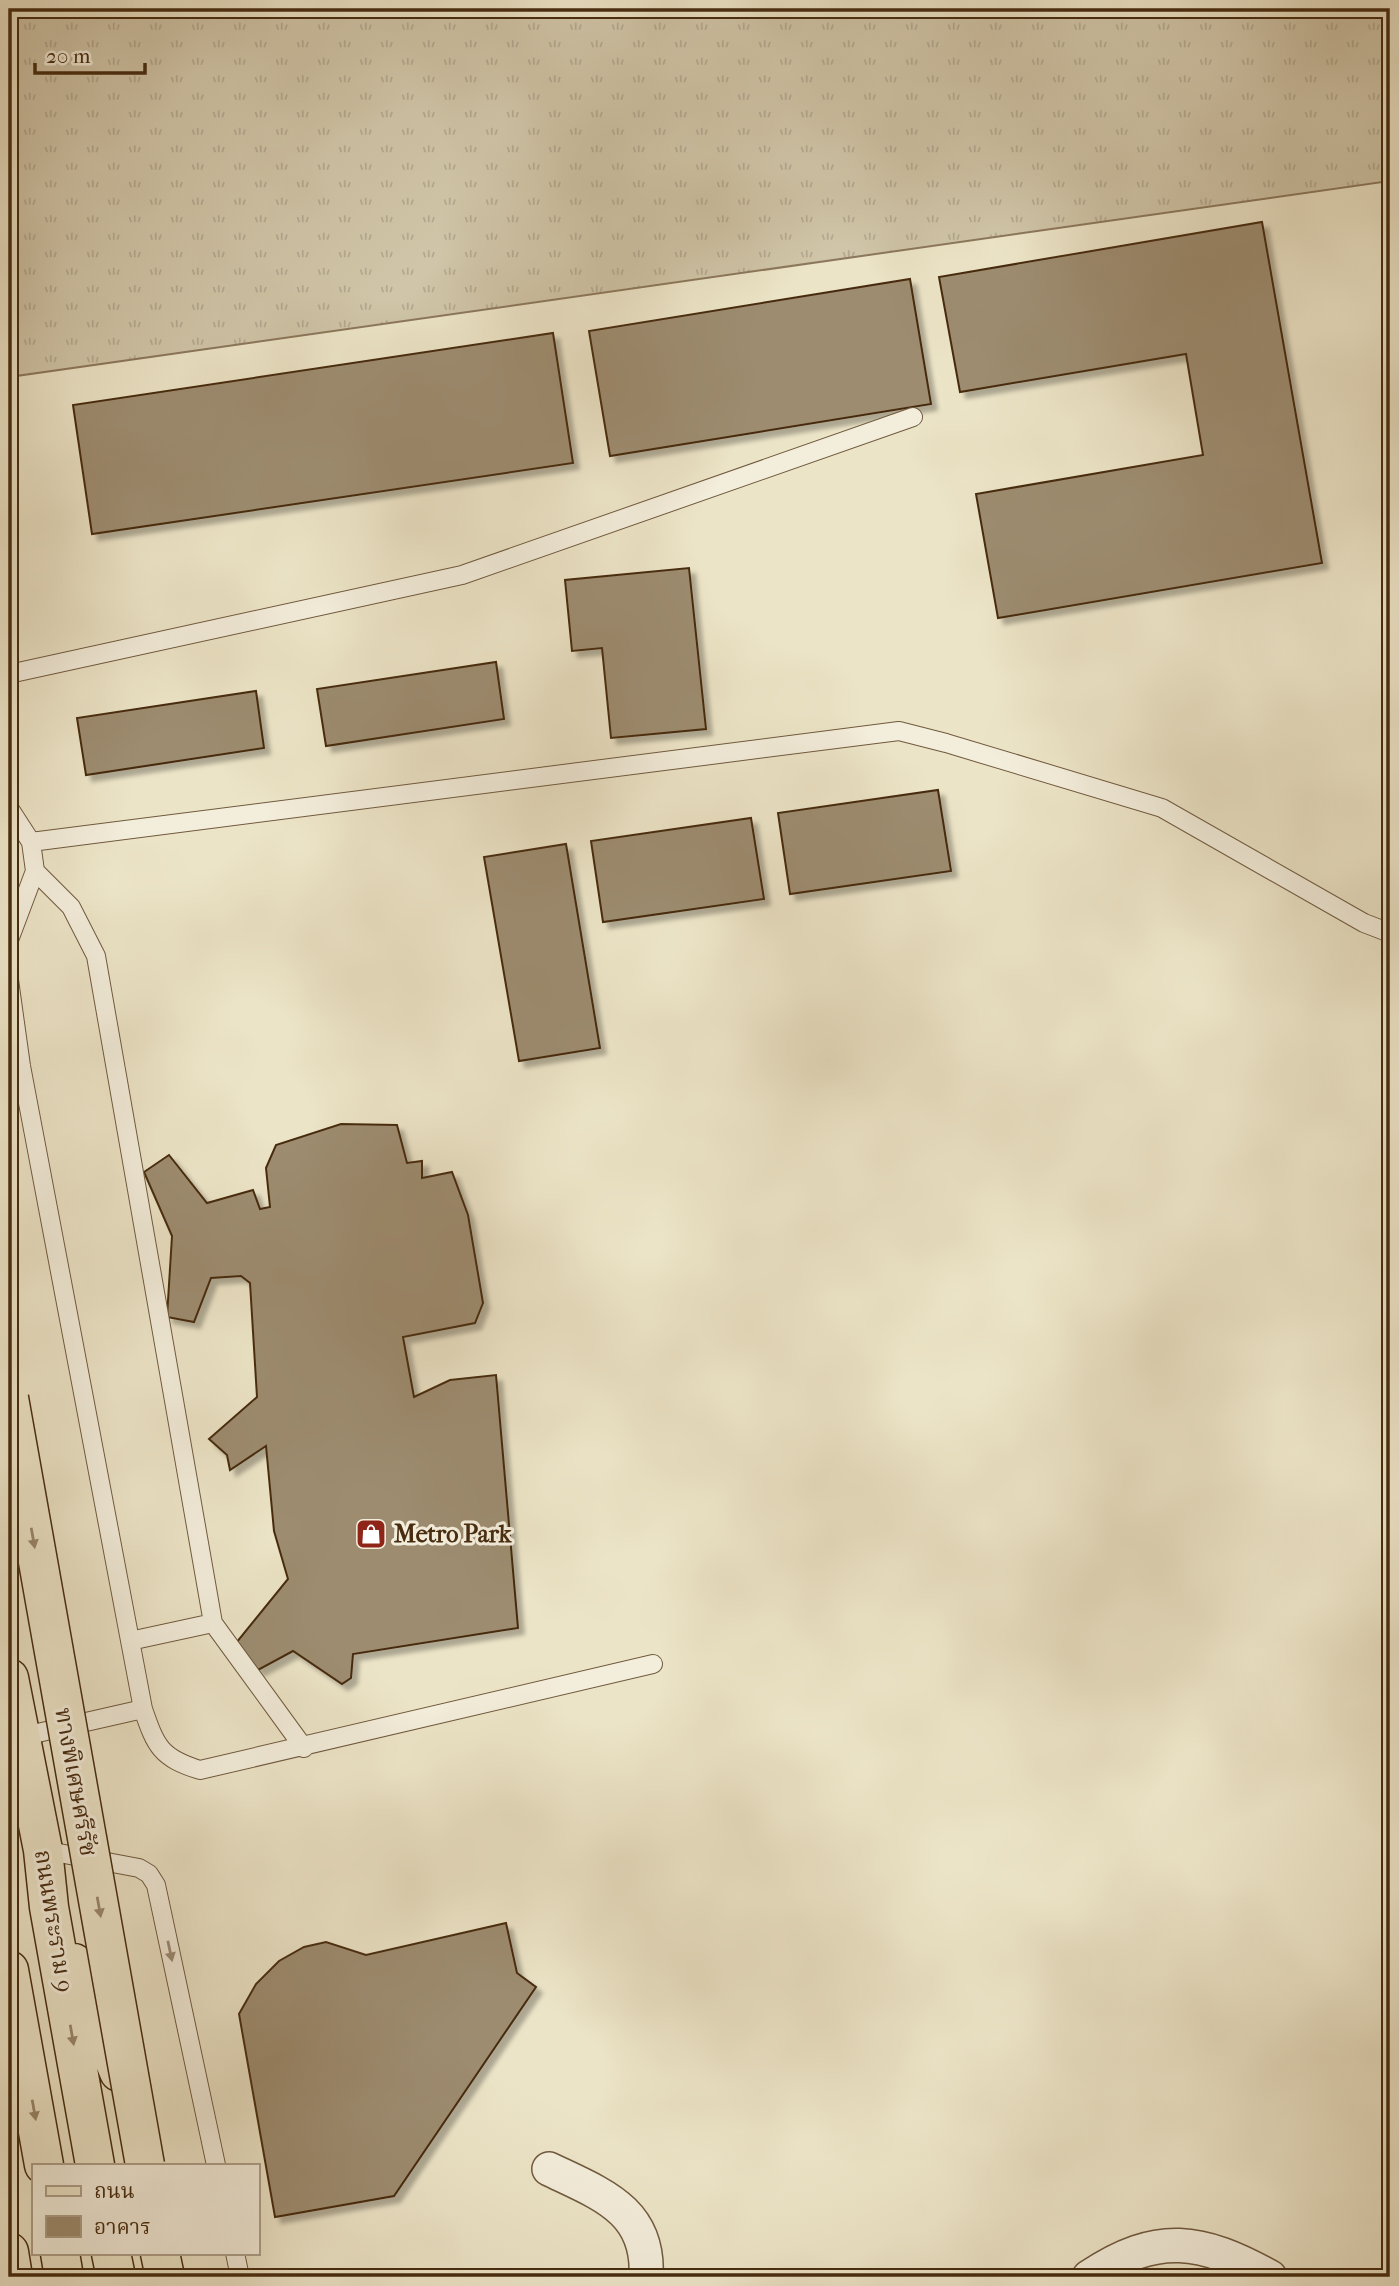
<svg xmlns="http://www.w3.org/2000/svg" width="1399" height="2286" viewBox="0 0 1399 2286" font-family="'IM FELL French Canon','Noto Serif Thai',serif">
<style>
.grass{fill:url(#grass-tufts);stroke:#8c785c;stroke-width:2}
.building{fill:#9d8c6f;stroke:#472c10;stroke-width:2;filter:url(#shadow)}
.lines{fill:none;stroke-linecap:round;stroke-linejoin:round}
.service-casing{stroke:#705a3e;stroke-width:20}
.minor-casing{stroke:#705a3e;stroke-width:36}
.primary-casing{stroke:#472c10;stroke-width:41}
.motorway-casing{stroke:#472c10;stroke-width:41}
.service{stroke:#f3eddb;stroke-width:18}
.minor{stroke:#f3eddb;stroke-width:33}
.primary{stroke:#ece4c7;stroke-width:38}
.motorway{stroke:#ece4c7;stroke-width:38}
.motorway-bridge-casing{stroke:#472c10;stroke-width:41;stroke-linecap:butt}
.motorway-bridge{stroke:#ece4c7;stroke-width:38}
.oneway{fill:#9a886c}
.oneway2{fill:#9d8c76}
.labels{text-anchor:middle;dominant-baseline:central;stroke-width:6;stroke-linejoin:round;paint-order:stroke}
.poi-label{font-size:24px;font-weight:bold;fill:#472c10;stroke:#f3eddb;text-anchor:start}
.street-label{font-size:24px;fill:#472c10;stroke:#f3eddb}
</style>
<defs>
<pattern id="grass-tufts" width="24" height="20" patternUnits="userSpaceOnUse" patternTransform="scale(1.75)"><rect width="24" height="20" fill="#d0c5a8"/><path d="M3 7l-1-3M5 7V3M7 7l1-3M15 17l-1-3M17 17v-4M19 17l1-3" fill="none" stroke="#b4a990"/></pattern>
<filter id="shadow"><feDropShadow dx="6" dy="6" stdDeviation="2" flood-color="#0004"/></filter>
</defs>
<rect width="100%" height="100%" fill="#ece4c7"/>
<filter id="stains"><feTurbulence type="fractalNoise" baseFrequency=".00286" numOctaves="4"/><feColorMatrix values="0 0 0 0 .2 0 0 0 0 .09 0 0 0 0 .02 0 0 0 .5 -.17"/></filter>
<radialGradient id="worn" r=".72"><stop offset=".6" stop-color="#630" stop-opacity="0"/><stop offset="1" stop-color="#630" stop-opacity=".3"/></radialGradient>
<!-- grass -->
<path class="grass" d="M46,9H1390V181L9,377V14Z"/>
<!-- building -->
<path class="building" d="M1262,222L1322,563L998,618L976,494L1203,455L1186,354L960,392L939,277Z
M910,279L931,404L610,456L589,331Z
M553,333L573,463L92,534L73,405Z
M689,568L706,729L611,738L602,648L572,651L565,580Z
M496,662L504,719L326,746L317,689Z
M256,691L264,748L86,775L77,718Z
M938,790L951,871L790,894L778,813Z
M751,818L764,899L603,922L591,841Z
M566,844L600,1048L519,1061L484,857Z
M341,1124L397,1125L407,1163L422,1161V1178L452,1172L468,1215L483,1303L475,1323L403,1337L414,1397L450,1380L496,1375L518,1628L353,1654L351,1678L342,1684L293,1651L258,1670L236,1643L288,1579L274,1531L266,1446L230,1470L227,1455L209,1439L257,1397L250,1283L241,1276L211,1278L194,1322L167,1317L172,1236L144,1172L169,1155L207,1203L253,1190L260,1209L270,1207L266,1168L276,1145Z
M506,1923L517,1973L536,1987L394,2196L275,2217L239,2014L256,1984L279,1961L304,1947L326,1942L366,1955Z"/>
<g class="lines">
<!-- service casing -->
<g class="service-casing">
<path id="service" d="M9,674L462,575L913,417
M9,808L31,842L35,871L9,940
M31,842L899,731L946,743L1162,808L1364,923L1390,933
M35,871L71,907L96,956L213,1623L304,1748
M9,980L21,1066L143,1709C156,1747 161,1758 200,1770L653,1664
M130,1641L213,1623
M20,1737L143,1709
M43,1850L139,1868L149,1874L156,1885L216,2165
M235,2253L240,2277"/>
</g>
<!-- minor casing -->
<g class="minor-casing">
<path id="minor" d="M549,2169C601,2194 650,2210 646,2277
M1089,2277C1158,2231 1201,2239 1270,2277"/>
</g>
<!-- primary casing -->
<g class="primary-casing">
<path id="primary" d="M9,1678L43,1850L49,1907L95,2165
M74,1963L119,2072
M9,1970L44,2165
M9,2252L13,2277
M60,2253L64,2277
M111,2253L116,2277"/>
</g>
<!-- motorway casing -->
<g class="motorway-casing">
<path id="motorway" d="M160,2253L165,2277"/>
</g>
<!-- service -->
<use href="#service" class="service"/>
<!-- minor -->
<use href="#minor" class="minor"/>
<!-- primary -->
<use href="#primary" class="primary"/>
<!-- motorway -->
<use href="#motorway" class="motorway"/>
<!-- motorway-bridge casing -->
<g class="motorway-bridge-casing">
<path id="motorway-bridge" d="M9,1398L145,2165"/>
</g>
<!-- motorway-bridge -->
<use href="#motorway-bridge" class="motorway-bridge"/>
</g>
<!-- one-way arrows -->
<defs><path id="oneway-solid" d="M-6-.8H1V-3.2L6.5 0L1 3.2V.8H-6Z" transform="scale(1.75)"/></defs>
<g class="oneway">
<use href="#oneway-solid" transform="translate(33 1538) rotate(80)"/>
<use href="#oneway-solid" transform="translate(99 1907) rotate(80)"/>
<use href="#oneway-solid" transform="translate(72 2035) rotate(80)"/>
<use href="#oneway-solid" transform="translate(34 2110) rotate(80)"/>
</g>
<use class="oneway2" href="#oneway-solid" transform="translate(170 1951) rotate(78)"/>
<!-- icons -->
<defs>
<g id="shop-square" transform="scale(1.575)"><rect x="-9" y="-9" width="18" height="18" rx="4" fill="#8f2418" stroke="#f3eddb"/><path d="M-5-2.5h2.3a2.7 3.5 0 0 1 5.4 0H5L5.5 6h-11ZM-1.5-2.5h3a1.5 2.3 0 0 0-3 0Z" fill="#fff"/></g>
</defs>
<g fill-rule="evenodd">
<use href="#shop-square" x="371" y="1534"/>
</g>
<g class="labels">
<!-- poi labels -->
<g class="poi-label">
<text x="394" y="1534">Metro Park</text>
</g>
<!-- street labels -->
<g class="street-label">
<text transform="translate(76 1782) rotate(80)">ทางพิเศษศรีรัช</text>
<text transform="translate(54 1921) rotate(81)">ถนนพระราม 9</text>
</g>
</g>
<!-- margin -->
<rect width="1399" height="2286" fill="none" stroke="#ece4c7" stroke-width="35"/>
<rect x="10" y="10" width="1378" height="2265" fill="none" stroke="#472c10" stroke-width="3.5"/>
<rect x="18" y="18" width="1364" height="2251" fill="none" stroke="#472c10" stroke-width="2"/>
<!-- legend -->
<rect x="32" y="2164" width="228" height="91" fill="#f3eddb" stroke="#aea08a" stroke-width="2"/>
<rect x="46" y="2186" width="35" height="10" fill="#ece4c7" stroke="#aea08a" stroke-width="2"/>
<text x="94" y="2198" font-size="21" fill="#472c10">ถนน</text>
<rect x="46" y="2216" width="35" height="21" fill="#9d8c6f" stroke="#aea08a" stroke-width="2"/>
<text x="94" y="2234" font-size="21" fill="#472c10">อาคาร</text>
<!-- scale -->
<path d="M35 63v10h110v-10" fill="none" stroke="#472c10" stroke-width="3.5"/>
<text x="46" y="63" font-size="21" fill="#472c10" stroke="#f3eddb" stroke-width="5" paint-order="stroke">20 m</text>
<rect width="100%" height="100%" filter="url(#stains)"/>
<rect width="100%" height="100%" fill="url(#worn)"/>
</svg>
